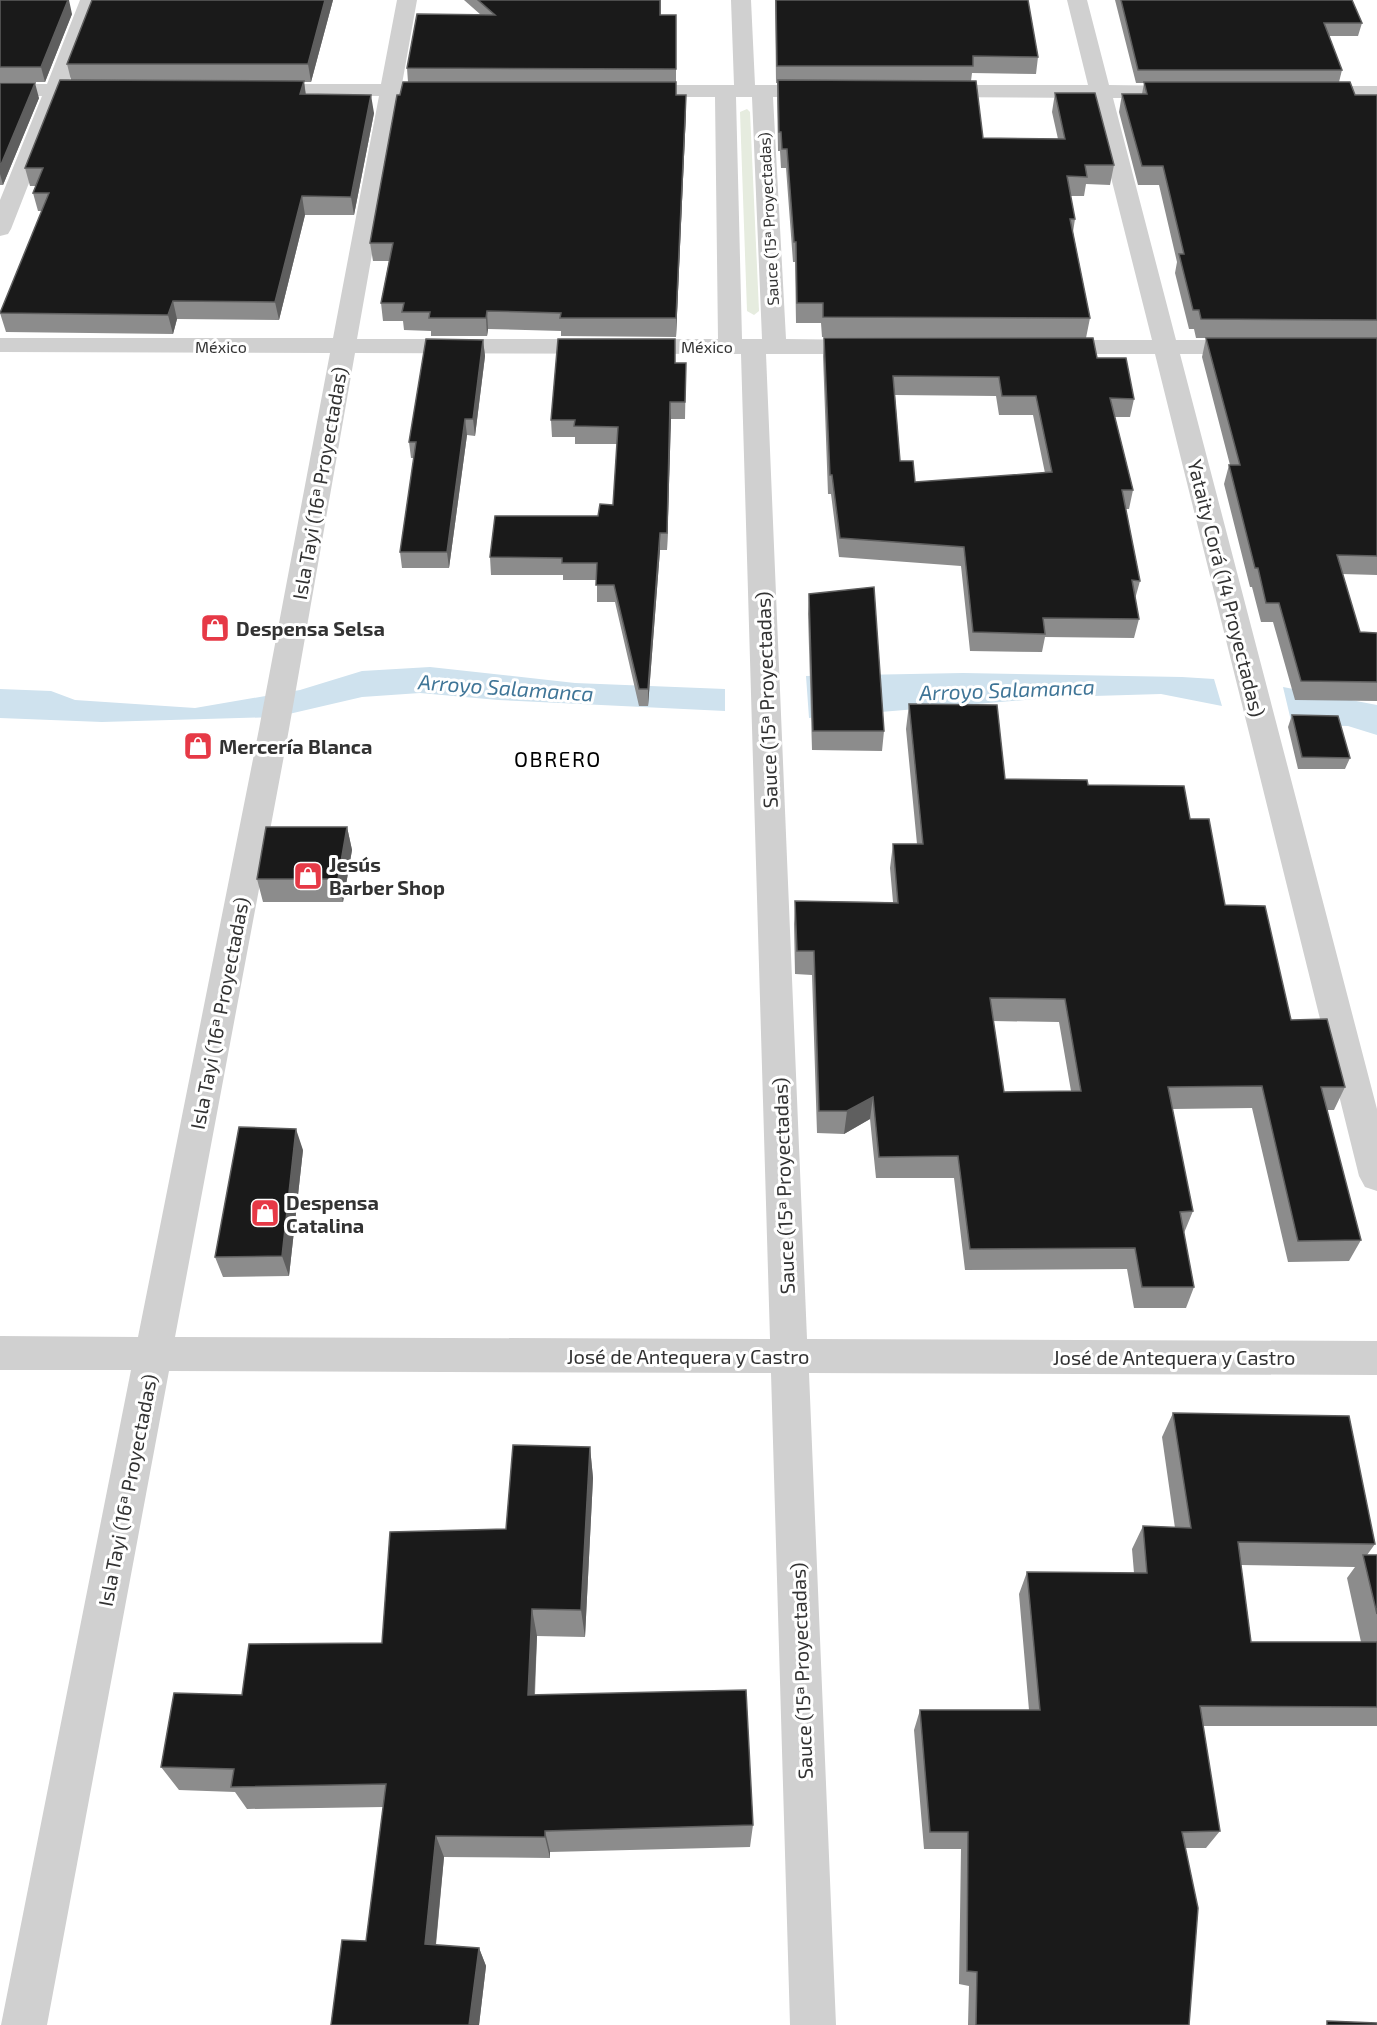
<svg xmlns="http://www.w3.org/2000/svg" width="1377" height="2025" viewBox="0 0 1377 2025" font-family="'Exo 2',sans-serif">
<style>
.green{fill:#e6ecdf}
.water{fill:#cfe2ee}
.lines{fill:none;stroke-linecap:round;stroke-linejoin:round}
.minor{fill:#d0d0d0;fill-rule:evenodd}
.wall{fill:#8c8c8c;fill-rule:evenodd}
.shaded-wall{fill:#5f5f5f}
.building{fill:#1a1a1a;stroke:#5f5f5f;stroke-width:1.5;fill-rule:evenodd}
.labels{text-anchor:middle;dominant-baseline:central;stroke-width:6;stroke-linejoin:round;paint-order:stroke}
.far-street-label{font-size:16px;fill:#333;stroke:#fff}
.street-label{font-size:20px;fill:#333;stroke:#fff}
.poi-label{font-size:20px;font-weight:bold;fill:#333;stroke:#fff;text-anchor:start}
.water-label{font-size:21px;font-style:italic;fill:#3f7597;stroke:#fff}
.neighbourhood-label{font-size:21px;letter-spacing:1.5px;fill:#000;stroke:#fff}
</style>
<rect width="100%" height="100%" fill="#fff"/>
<!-- green -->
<path class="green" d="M747,109L750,112L759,311L754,315L747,311L740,112Z"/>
<!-- water -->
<path class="water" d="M430,667L575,683L725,689V711L498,700L420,693L362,697L276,717L102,722L0,718V689L51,691L75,700L195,708L300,690L362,671Z
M963,673L1182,677L1214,679L1222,706L1161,694L1060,697L809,718L806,676Z
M1283,687L1377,705V735L1348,726L1292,725Z"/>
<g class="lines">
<!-- minor -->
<path class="minor" d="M80,0H100L68,84L107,86L111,90L107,94L63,96L11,229L8,234L0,236V200L42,96H0V84H47Z
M397,0H417L402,84L419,86L423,90L419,94L400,96L357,339H718L715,97H632L625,95L621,91L625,87L632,85H734L731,0H751L755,85H823L830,87L834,91L830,95L823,97H773L786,339L868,340L877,342L880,347L877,352L868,354H766L807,1339L1377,1341V1375L809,1373L836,2025H790L771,1373L169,1371L47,2025H1L131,1370H0V1336L138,1337L259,729L330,353L0,352V338H333L379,96H260L253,94L249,90L253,86L260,84H381ZM736,97H752L762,339H742ZM355,353L741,354L770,1339L175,1337L289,729Z
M1067,0H1087L1109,85L1186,86L1193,88L1197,92L1193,96L1186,98H1113L1176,340H1249L1258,342L1261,347L1258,352L1249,354H1180L1377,1109V1191L1365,1187L1359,1176L1155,354H1049L1040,352L1037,347L1040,342L1049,340H1152L1091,98L932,97L925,95L921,91L925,87L932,85H1088Z
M1310,86H1377V98L1303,96L1299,92L1303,88Z"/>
</g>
<!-- wall -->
<path class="wall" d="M0,0L72,14L45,82H0Z
M333,0L311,82H304L306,94L374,113L354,215H305L279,320L177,319L173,334L6,332L0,313L42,211H38L33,193L36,186H30L25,168L71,80L67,64Z
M464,0H661V15H676V95L686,112L676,337L561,336V331L488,329L487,336H431V331L404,330L403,321H383L381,303L389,261H373L370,243L400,95L408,82L407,68L481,15Z
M775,0H1028L1038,57L1036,74L972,73L971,81L983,138L1058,139L1052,112L1055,93L1114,165L1110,185L1086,184L1084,196H1070L1075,219L1073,232L1090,318L1086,338L822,337L821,323H796L795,262H793L786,168H781L780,151H778L777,99V83H776Z
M1115,0H1352L1362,23L1358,36H1329L1342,70L1339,82L1355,95H1377V575L1342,574L1360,632L1377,633V701L1295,700L1273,622H1261L1252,587H1250L1224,484L1229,465H1230L1202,357L1206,338H1284H1196L1194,329H1189L1175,273L1177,262L1159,185H1138L1119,112L1122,94H1142L1144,83H1136Z
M0,83L39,98L3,185H0Z
M824,338L1097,358L1134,399L1130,417H1115L1133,490L1129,509H1126L1140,581L1135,599L1139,619L1134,638L1045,637L1042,652L970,651L961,566L839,557L831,494H828L823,356ZM895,395L996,396L999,415H1033L1045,473L915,482L900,461Z
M483,340L485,356L475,436L467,435L449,568H402L400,552L414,458H411L409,442Z
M675,363H686L685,419H671L667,550H660L648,706H639L615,602H597V580H563V575H491L490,557L598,516L613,505L617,444H575V437H552L551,420Z
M809,594L884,731L882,751L812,750L808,614Z
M909,704L1005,779L1088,785L1190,819L1225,905L1291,1020L1345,1087L1334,1110H1327L1361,1240L1349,1261L1288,1262L1252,1108L1172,1109L1193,1211L1184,1233L1194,1287L1186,1308H1134L1127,1269L965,1270L954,1178H876L870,1119L844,1134L817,1133L812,975L795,974L794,924L795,901L893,902L890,868L893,844H917L906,729ZM993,1021L1059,1022L1071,1091L1004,1092Z
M1292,715L1350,758L1345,769H1298L1288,727Z
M347,827L352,850L343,902H263L257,879Z
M303,1150L289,1276L223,1277L215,1257Z
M1173,1413L1375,1544L1367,1555H1377V1726H1203L1220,1831L1206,1848H1186L1189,2025H968L969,1986L959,1984L961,1849H924L914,1730L920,1710H1029L1019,1594L1027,1572L1134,1573L1132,1549L1143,1526L1175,1528L1162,1437ZM1241,1565L1355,1567L1347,1578L1361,1642H1251Z
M590,1447L593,1478L585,1637L537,1636L535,1695L753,1825L750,1847L550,1852V1858L444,1857L436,1945L479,1948L486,1966L479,2025H331L366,1941L383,1807L247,1809L235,1792L179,1790L161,1767L242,1695L382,1643L506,1529Z"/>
<!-- shaded-wall -->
<path class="shaded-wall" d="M68,0H69L72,14L45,82L41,67Z
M325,0H333L311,82L308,64Z
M304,81L306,99L300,94Z
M35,83L39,98L3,185L0,174V167Z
M371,95L374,113L354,215L351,197Z
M686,95V112L676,337V318Z
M302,196L305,215L279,320L275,302Z
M173,301L177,319L173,334L168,315Z
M487,311L488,329L487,336L486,318Z
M483,340L485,356L475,436L473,419Z
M670,402L671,419L667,550V533Z
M465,419L467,435L449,568L447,552Z
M660,533V550L648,706V689Z
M347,827L352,850L343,902L338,879Z
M873,1097L870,1119L844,1134L847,1111Z
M296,1129L303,1150L289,1276L282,1256Z
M590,1447L593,1478L585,1637L581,1610Z
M532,1609L537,1636L533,1720L528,1695Z
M545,1831L550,1852V1858L545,1837Z
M436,1836L444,1857L434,1962L425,1944Z
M479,1948L486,1966L479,2025H469Z"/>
<!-- building -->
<path class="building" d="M0,0H68L41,67H0Z
M92,0H325L308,64H67Z
M478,0H660V15H676V69L407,68L417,14L495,15Z
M776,0H1028L1038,57L973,56V66H777Z
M1121,0H1352L1362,23H1324L1342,70H1138Z
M60,80L304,81L300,94L371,95L351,197L302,196L275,302L173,301L168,315L0,313L49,193H33L43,168H25Z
M778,80L976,81L983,138L1065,139L1055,93H1095L1114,165H1085L1087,177L1067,176L1075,219H1070L1090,318L823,317V303H797L796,242H794L787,149H782L781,132H779Z
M403,82H676V95H686L676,318H560L561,313L487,311L486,318H429L430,312H402L404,303H381L393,243H370L397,95H400Z
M1144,82H1350L1355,95H1377V320L1201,319L1199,310H1193L1179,254H1184L1163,166H1142L1122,94H1147Z
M0,83H35L0,167Z
M824,338H1093L1097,358H1126L1134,399L1110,398L1133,490H1122L1140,581L1132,580L1139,619L1043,618L1045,634L973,632L964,547L840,538L832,475H830ZM893,376L999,377L1002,396H1036L1052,472L915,482L913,461H900Z
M1206,338H1377V556L1337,555L1360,632L1377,633V682L1301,681L1279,603H1266L1258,568H1255L1229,465H1240Z
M426,339L483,340L473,419H465L447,552H400L416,442H409Z
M558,339H675V363H686L685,402H670L667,533H660L648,689H639L614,585H596L597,563H562V558L490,557L495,516H598L600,504L613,505L618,427L574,426L575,420H551Z
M874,587L884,731H813L809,594Z
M909,704L997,705L1005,779L1087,780L1088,785L1184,786L1190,819H1209L1225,905L1265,906L1291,1020L1327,1019L1345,1087H1321L1361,1240L1298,1241L1262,1086L1168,1087L1193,1211L1180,1212L1194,1287H1142L1135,1248L970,1249L958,1156L879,1157L873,1097L847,1111H819L814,951H797L795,901L898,903L893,844H923ZM990,998L1065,999L1081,1091L1004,1092Z
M1292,715L1338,716L1350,758L1302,757Z
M266,827H347L338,879H257Z
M239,1127L296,1129L282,1256L215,1257Z
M1173,1413L1349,1416L1375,1544L1238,1542L1251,1642H1377V1707L1200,1706L1220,1831L1182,1832L1198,1908L1189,2025H976L977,1972L967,1971L968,1832H930L920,1710H1040L1027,1572L1147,1573L1143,1526L1191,1528Z
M513,1445L590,1447L581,1610L532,1609L528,1695L746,1690L753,1825L545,1831V1837L436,1836L425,1944L479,1948L469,2025H331L342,1940L366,1941L386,1784L231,1787L234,1769L161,1767L174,1693L242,1695L249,1644L382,1643L390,1532L506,1529Z
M1363,1555H1377V1614Z
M1327,2021L1377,2023V2025H1327Z"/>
<!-- icons -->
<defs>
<g id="shop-square" transform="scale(1.5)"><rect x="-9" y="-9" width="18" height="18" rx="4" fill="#e63946" stroke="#fff"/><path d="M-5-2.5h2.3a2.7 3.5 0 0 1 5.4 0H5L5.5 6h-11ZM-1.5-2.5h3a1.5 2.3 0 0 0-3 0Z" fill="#fff"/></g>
</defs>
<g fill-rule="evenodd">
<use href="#shop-square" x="215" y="628"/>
<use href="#shop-square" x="198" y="746"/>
<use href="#shop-square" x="308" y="876"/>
<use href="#shop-square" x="265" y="1213"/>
</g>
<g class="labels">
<!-- far-street labels -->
<g class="far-street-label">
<text transform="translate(768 219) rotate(-93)">Sauce (15ª Proyectadas)</text>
<text x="221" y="346">México</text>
<text x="707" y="346">México</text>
</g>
<!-- street labels -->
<g class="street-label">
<text transform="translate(319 483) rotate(-80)">Isla Tayi (16ª Proyectadas)</text>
<text transform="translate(1227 588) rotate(76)">Yataity Corá (14 Proyectadas)</text>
<text transform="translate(766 700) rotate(-92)">Sauce (15ª Proyectadas)</text>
<text transform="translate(219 1013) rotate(-79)">Isla Tayi (16ª Proyectadas)</text>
<text transform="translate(783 1186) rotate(-92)">Sauce (15ª Proyectadas)</text>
<text x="688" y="1356">José de Antequera y Castro</text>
<text x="1174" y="1357">José de Antequera y Castro</text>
<text transform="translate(127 1490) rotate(-79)">Isla Tayi (16ª Proyectadas)</text>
<text transform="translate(801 1671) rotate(-92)">Sauce (15ª Proyectadas)</text>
</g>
<!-- poi labels -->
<g class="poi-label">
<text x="236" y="628">Despensa Selsa</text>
<text x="219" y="746">Mercería Blanca</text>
<text x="329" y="864">Jesús<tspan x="329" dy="23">Barber Shop</tspan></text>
<text x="286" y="1202">Despensa<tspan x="286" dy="23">Catalina</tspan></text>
</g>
<!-- water labels -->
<g class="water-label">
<text transform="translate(506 687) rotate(4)">Arroyo Salamanca</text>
<text transform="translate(1007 689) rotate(-2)">Arroyo Salamanca</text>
</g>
<!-- neighbourhood labels -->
<g class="neighbourhood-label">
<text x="558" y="758">OBRERO</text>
</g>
</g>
</svg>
